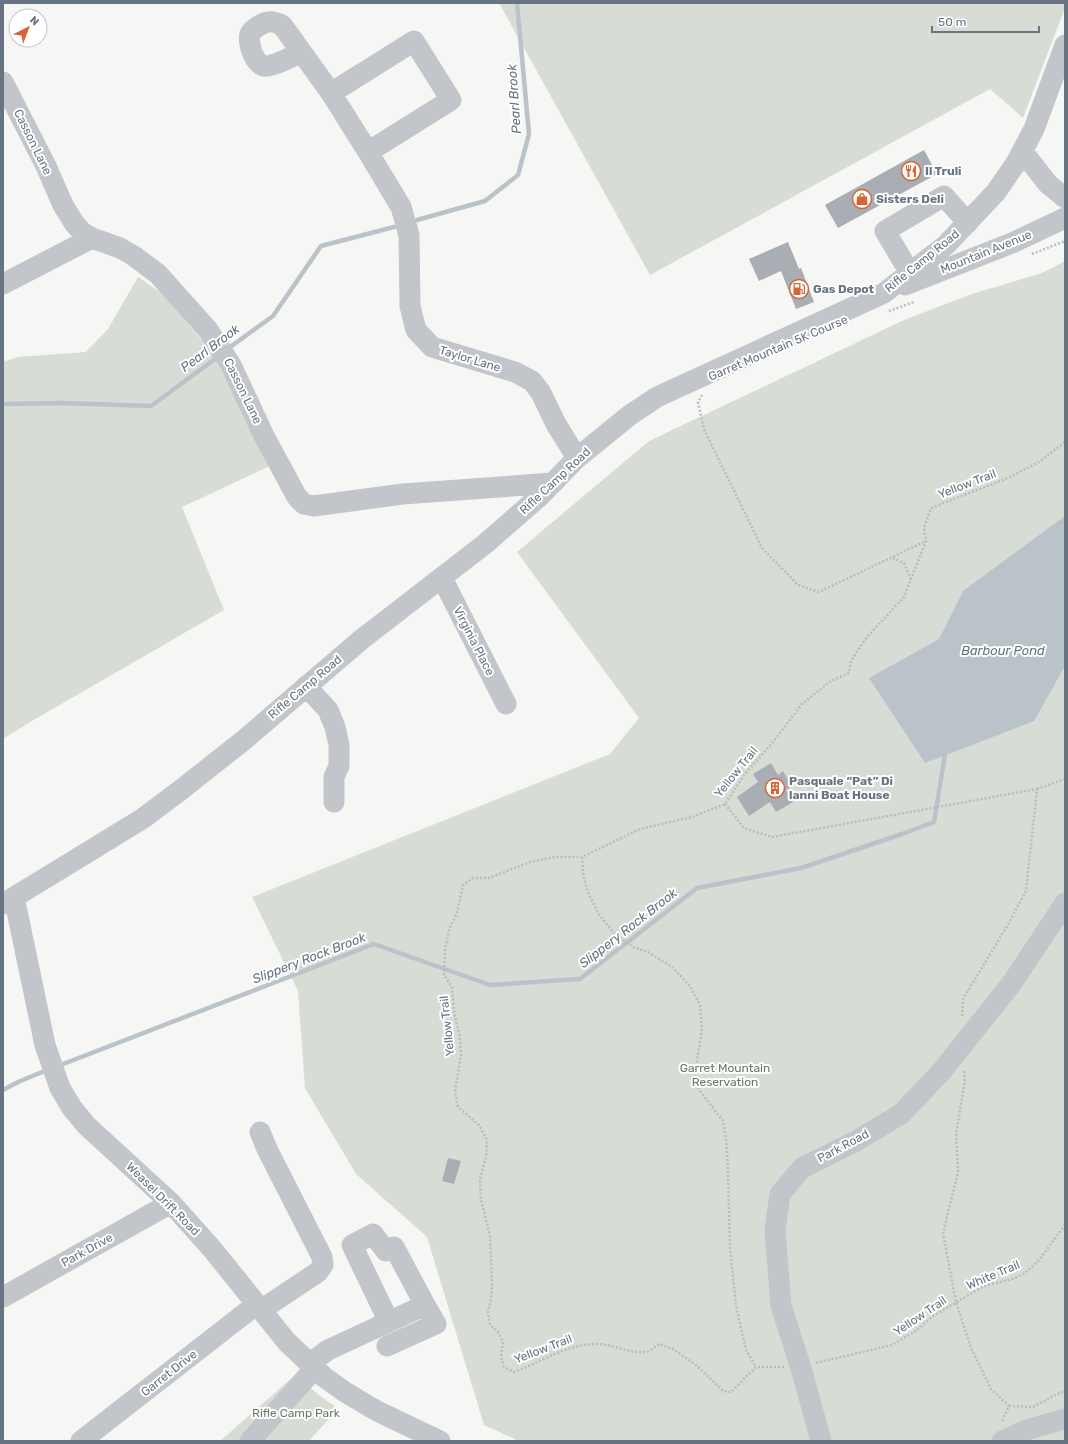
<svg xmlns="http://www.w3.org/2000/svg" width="1068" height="1444" viewBox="0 0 1068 1444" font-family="Rubik,sans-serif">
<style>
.green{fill:#d7ddd5}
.water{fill:#bac3c9}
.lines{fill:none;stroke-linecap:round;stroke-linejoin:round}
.stream{stroke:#bac3c9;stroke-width:4.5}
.building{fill:#a8aeb4}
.path{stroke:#babcbf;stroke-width:2.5;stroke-dasharray:2 2;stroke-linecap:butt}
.minor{stroke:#c2c5c9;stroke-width:21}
.labels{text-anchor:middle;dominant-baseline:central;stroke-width:4;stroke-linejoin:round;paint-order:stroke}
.street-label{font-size:12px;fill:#687482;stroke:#fff}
.poi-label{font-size:12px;font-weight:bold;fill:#687482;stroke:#fff;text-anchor:start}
.park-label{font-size:12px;fill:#697a66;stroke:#fff}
.water-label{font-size:13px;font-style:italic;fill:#63757e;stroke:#fff}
</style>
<rect width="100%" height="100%" fill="#f6f6f4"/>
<!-- green -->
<path class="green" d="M499,3H1065V8L1023,118L990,89L650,275Z
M1065,261V1441H519L484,1425L427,1237L356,1174L305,1088L298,991L252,897L610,754L639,718L517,552L649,441L904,320L972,294L1042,273Z
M138,277L163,294L221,363L270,466L182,507L224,610L32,721L3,739V362L18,357L86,352L108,329Z
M294,1376L338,1409L309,1441H220Z"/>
<!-- water -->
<path class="water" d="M1065,516V666L1034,721L925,763L869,678L939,639L963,591Z"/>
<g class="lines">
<!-- stream -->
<path class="stream" d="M417,220L485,201L518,175L529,134L517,3
M226,350L273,316L321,246L394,227
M3,404L59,403L151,406L219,356
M58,1066L374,944L490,985L580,979L697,888L801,868L902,834L934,822L945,755
M3,1090L18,1082L47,1070"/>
</g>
<!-- building -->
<path class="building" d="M924,150L937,174L838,228L825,205Z
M788,242L799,269L801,268L814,302L796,309L781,271L759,281L749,259Z
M771,763L778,775L783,771L792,786L786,790L793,802L776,812L770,802L749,816L737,797L758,782L753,774Z
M448,1158L461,1161L454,1184L442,1181Z"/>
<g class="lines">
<!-- path -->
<path class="path" d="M1032,254L1065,241
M889,311L914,302
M702,395L698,402L704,429L762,548L798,585L819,592L926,541
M893,558L904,563L911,580
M1037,789L1065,779
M725,804L744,828L772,837L1037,789L1026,891L1006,928L963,999L962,1016
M582,857L583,873L587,890L598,913L614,933L633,947L648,952L672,967L690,986L700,1005L702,1030L694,1078L700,1091L723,1121L726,1140L728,1170L730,1248L736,1306L746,1350L756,1367
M964,1071L965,1080L956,1134L958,1172L943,1233L956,1302L971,1348L991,1389L1009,1406L1002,1421
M816,1363L892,1345L916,1331L933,1316L984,1286L1012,1279L1025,1273L1039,1260L1065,1225
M784,1367H756L731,1392L723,1391L696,1365L673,1349L659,1344C655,1347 650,1351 646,1352C630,1354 612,1344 597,1344C566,1344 542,1362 514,1372L504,1367L501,1357L503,1342L498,1332L490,1325L488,1312L491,1300L492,1285L490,1236L481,1200L480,1179L486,1157L487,1140L479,1125L458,1107L455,1092L461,1055L460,1038L454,1012L452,987L444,975L445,949L450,927L457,913L463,885L473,878H489L530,862L555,857H582L640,829L692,817L725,804L745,774L773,742L802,704L831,681L849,673L851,661L867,637L904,597L926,541L924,528L931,508L1008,478L1039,462L1065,442
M1009,1406L1033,1407L1061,1392H1065"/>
<!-- minor -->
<path class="minor" d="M301,52C291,57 278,65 267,66C255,68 247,43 250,34C252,30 258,26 262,24C270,20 274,22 282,25L331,93L368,152L401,207L409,235L410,306L416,330L432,347L515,372L532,381L541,393L556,424L577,458
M3,82L46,166L63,205L74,223L82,232L92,238L120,248L134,256L158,274L208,330L231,365L264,436L297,497L304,504L314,506L403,494L553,483
M331,93L414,41L451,100L368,152
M1023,152L1048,184L1065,198
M910,273L885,231L944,196L968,223
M3,284L92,238
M905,285L1012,243L1065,218
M442,578L506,704
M306,686L328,710L335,727L339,745V766L334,777V802
M14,897L45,1045L60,1088L72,1108L87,1126L171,1203L213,1250L287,1342L324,1377L345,1392L377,1411L440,1441
M3,904L142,819L182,789L244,740L362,639L485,544L540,496L577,458L630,415L657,397L884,293L946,245L996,192L1016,163L1034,129L1065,45
M260,1132L267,1149L322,1257L323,1265L318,1272L261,1310
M3,1297L171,1203
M387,1346L436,1324L425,1305
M310,1363L328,1350L425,1305L394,1247L386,1251L373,1234L352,1245L389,1322
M81,1441L257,1304
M250,1441L315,1368
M821,1441L801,1368L781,1306L775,1230L780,1194L802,1168L856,1141L901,1114L941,1072L1012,983L1065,903
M1002,1441L1029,1429L1065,1419"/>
</g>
<!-- icons -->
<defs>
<g id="restaurant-ring" transform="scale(1)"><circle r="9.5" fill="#fff" stroke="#d46636" stroke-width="1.5"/><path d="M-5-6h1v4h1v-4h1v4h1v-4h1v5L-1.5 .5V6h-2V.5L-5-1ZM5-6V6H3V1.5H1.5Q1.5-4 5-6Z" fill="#d46636"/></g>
<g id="shop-ring" transform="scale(1)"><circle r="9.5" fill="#fff" stroke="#d46636" stroke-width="1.5"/><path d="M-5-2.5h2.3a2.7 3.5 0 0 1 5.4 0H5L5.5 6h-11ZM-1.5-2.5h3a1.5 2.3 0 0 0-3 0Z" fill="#d46636"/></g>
<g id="fuel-ring" transform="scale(1)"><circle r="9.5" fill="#fff" stroke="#d46636" stroke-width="1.5"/><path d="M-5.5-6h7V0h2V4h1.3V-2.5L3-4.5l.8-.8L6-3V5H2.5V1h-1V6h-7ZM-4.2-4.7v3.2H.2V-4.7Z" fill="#d46636"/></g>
<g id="building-ring" transform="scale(1)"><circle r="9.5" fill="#fff" stroke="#d46636" stroke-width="1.5"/><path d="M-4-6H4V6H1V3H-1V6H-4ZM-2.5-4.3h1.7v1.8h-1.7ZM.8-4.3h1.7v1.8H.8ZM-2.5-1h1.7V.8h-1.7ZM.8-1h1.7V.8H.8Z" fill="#d46636"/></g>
</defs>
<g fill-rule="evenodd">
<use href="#restaurant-ring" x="911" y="171"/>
<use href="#shop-ring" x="862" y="199"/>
<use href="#fuel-ring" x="799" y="289"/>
<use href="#building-ring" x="775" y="788"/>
</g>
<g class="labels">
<!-- street labels -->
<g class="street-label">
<text transform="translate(33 142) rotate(64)">Casson Lane</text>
<text transform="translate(986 252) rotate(-22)">Mountain Avenue</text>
<text transform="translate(922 261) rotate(-39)">Rifle Camp Road</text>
<text transform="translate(778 348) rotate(-23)">Garret Mountain 5K Course</text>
<text transform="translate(470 359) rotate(17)">Taylor Lane</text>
<text transform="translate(243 391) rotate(64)">Casson Lane</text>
<text transform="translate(555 481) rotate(-43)">Rifle Camp Road</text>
<text transform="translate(967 484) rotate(-21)">Yellow Trail</text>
<text transform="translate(474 641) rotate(63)">Virginia Place</text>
<text transform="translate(305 687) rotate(-40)">Rifle Camp Road</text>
<text transform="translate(736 772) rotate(-51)">Yellow Trail</text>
<text transform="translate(447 1026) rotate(-96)">Yellow Trail</text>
<text transform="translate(843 1146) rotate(-28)">Park Road</text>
<text transform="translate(163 1199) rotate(45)">Weasel Drift Road</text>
<text transform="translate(87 1250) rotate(-29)">Park Drive</text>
<text transform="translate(993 1275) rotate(-23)">White Trail</text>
<text transform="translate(920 1316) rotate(-34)">Yellow Trail</text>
<text transform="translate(543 1349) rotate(-21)">Yellow Trail</text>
<text transform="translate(169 1373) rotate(-38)">Garret Drive</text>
</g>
<!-- poi labels -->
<g class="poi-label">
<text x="925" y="171">Il Truli</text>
<text x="876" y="199">Sisters Deli</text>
<text x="813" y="289">Gas Depot</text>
<text x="789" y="781">Pasquale “Pat” Di<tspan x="789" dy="14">lanni Boat House</tspan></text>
</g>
<!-- park labels -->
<g class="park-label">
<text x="725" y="1068">Garret Mountain<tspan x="725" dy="14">Reservation</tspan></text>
<text x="296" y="1413">Rifle Camp Park</text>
</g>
<!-- water labels -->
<g class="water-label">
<text transform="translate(514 99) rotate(-94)">Pearl Brook</text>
<text transform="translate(210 348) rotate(-37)">Pearl Brook</text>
<text x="1003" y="650">Barbour Pond</text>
<text transform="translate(628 928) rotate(-38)">Slippery Rock Brook</text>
<text transform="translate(309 958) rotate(-21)">Slippery Rock Brook</text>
</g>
</g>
<!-- border -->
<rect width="1068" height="1444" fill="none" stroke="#687482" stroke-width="8"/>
<!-- north arrow -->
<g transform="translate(28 28) rotate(42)"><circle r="19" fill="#ffffff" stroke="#c3c7cd"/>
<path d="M0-3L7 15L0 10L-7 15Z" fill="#d46636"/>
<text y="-6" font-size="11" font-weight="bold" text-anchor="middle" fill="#687482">N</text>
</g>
<!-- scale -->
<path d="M932 26v6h107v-6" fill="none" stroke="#687482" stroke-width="2"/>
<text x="938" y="26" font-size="12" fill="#687482" stroke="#ffffff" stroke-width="3" paint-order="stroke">50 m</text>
</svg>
